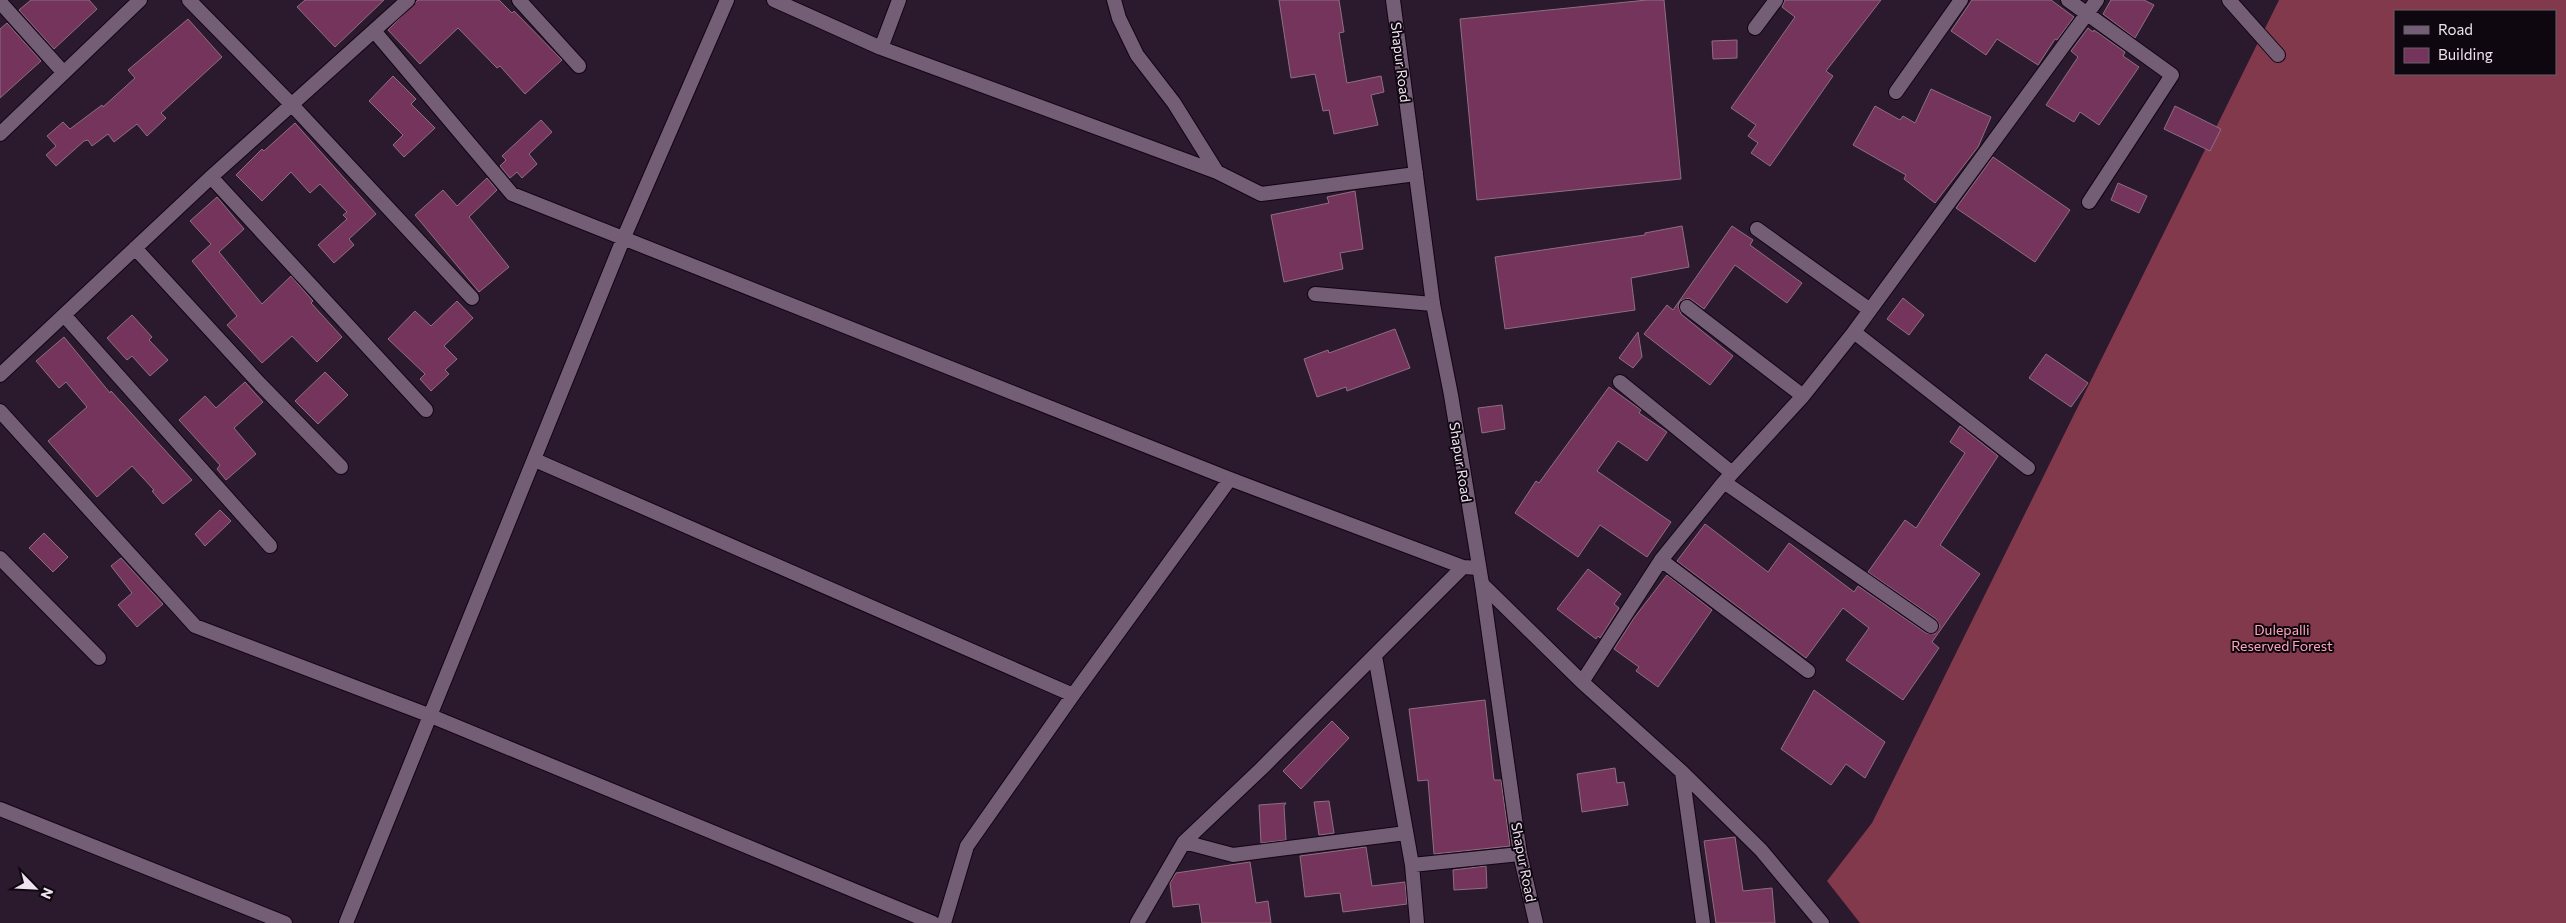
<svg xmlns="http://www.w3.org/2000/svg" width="2566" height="923" viewBox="0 0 2566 923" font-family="Commissioner,sans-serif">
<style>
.forest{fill:#82394b;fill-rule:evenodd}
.building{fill:#74345c;stroke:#8e6f81}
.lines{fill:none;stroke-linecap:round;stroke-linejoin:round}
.minor-casing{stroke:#130415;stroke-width:16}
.tertiary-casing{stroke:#130415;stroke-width:16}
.minor{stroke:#735e76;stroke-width:14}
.tertiary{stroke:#735e76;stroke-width:14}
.labels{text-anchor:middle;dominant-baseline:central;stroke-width:4;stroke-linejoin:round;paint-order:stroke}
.street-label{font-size:14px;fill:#eee2f0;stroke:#0f0710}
.park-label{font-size:14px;fill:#fea6b7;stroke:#0f0710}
</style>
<rect width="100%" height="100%" fill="#2b192e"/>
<!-- forest -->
<path class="forest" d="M2279,0H2566V923H1860L1827,881L1872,823ZM2395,11H2555V74H2395Z"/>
<!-- building -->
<path class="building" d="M31,0H89L97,9L54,49L19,10Z
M305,0H384L335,47L297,7Z
M418,0H499L512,13L514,11L562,60L525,94L500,66L497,68L458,28L420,64L388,30Z
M1279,0H1339L1344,32L1339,33L1347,83L1381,76L1384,92L1371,95L1378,125L1334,134L1329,110L1323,111L1315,74L1291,78Z
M1647,0H1664L1681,179L1477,200L1460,19Z
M1785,0H1881L1826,71L1833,76L1770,166L1751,153L1758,143L1748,136L1756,125L1731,108L1795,17L1782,7Z
M1972,0H2051L2074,17L2057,40L2055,39L2038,65L1997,39L1986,55L1951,31Z
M2111,0H2144L2154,5L2135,38L2103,14Z
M188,19L222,57L161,113L166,118L147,136L137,124L114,142L108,134L92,146L88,140L84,141L56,166L46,155L56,146L47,136L63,122L70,129L102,105L103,107L135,78L128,70Z
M7,23L41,61L0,98V29Z
M2088,28L2093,32L2094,30L2125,52L2123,56L2139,67L2099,125L2080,112L2074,122L2046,105L2078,57L2071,51Z
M1737,40V58L1713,59L1712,41Z
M393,76L416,99L411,104L435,128L404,157L393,145L403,135L369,101Z
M1931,89L1991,117L1978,147L1935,203L1904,179L1906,175L1853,145L1875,106L1900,120L1903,116L1915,123Z
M2175,106L2221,129L2210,151L2164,129Z
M541,120L552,132L529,154L537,164L522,178L517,172L510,178L500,166L506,160L502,156Z
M295,123L376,214L349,239L354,245L334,263L318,245L347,219L343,215L347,212L320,184L310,193L291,172L262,201L236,175L262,149L264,151Z
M1993,157L2070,210L2035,262L1956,208Z
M487,178L497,190L469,217L509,267L479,292L415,215L443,190L457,206Z
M2118,183L2147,196L2139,213L2111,200Z
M1355,191L1363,249L1340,253L1343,269L1284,282L1271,215L1329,203L1327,197Z
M217,197L244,229L219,252L262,304L291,276L313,301L311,303L342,337L317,362L292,336L262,363L227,325L237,316L192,261L211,244L190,221Z
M1682,226L1689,267L1631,278L1635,310L1505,329L1495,257L1645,235V233Z
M1732,226L1753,240L1750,245L1802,283L1787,303L1735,265L1704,309L1689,298L1680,301L1678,306L1681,314L1733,356L1710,385L1644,334L1667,305L1673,310Z
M1903,298L1924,315L1909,335L1887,319Z
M457,301L473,318L444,346L457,359L445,370L449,374L431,391L420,379L425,374L388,339L415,311L431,326Z
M132,315L152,337L149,340L168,360L150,376L132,356L127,360L107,338Z
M1395,329L1410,368L1347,391L1346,387L1317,397L1304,359L1328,350L1329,353Z
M1638,332L1642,357L1633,368L1619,358Z
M64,337L110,393L111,391L192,480L163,504L152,491L154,490L132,466L97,497L48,441L87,407L66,382L59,388L36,361Z
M2046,354L2088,383L2071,407L2029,378Z
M325,372L348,395L318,424L295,401Z
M245,382L263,402L234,428L256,454L226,480L217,469L220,465L179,420L205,396L216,408Z
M1609,387L1641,410L1639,413L1667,432L1647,461L1618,441L1597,471L1671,522L1647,557L1600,525L1578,557L1515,513L1536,481L1539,483Z
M1502,405L1505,429L1482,433L1478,408Z
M1960,426L1998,456L1940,545L1980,574L1932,642L1939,648L1903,700L1846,660L1869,628L1843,608L1806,658L1677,561L1705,524L1768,572L1789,543L1854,592L1858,586L1926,633L1935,634L1940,626L1936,619L1868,572L1905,520L1916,528L1965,453L1950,442Z
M220,510L231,521L205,546L195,534Z
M44,533L68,557L53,572L29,548Z
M121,558L163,604L137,627L118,605L132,593L111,566Z
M1588,569L1621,594L1614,604L1619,608L1600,638L1598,636L1596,639L1557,609Z
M1667,575L1712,610L1658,687L1636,671L1639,667L1614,649L1634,618Z
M1814,690L1885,742L1865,778L1846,764L1831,785L1781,749Z
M1485,700L1494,780H1501L1510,846L1434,854L1428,780L1418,781L1409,709Z
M1332,721L1349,738L1301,789L1283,771Z
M1615,768L1617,783L1624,782L1628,805L1582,812L1577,774Z
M1329,801L1334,833L1319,835L1314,802Z
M1286,803L1284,806L1286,840L1261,843L1259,805Z
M1735,837L1743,891L1772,888L1775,923H1716L1704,841Z
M1366,847L1372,886L1405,882L1407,904L1343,912L1340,893L1305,897L1300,856Z
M1250,862L1256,903L1268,901L1271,923H1202L1199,904L1173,907L1170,883L1176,873Z
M1486,866L1487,888L1454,890L1453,870Z"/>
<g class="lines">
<!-- minor casing -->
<g class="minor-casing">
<path id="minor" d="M189,0L293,106L472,298
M519,0L579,66
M774,0L881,48L1217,172L1261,194L1416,174
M1114,0L1119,18L1137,55L1174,103L1217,172
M2068,0L2172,75L2089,202
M2229,0L2278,55
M0,2L63,72
M1755,28L1776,0
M375,32L512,194L1230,479L1463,567L1479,568
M881,48L899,0
M1896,92L1961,0
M0,134L140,0
M211,177L426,410
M1757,229L1870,310
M135,248L260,384L341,467
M1315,294L1433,304
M1687,307L1803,396
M64,315L270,546
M1854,332L2028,468
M0,375L211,177L408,0
M1620,382L1732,473
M0,411L195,626L431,716L933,923
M535,460L1073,695
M1724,482L1931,626
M0,558L99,658
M1661,560L1808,671
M1482,584L1582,682L1682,772L1761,850L1822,923
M1375,656L1412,865L1417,923
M1582,682L1661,560L1724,482L1803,396L1854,332L2097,0
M1682,772L1703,923
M0,809L285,923
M1184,842L1261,769L1463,567
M1412,865L1520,854
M346,923L624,237L727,0
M944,923L967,846L1073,695L1230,479
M1137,923L1184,842L1233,855L1406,833"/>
</g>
<!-- tertiary casing -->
<g class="tertiary-casing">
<path id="tertiary" d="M1393,0L1433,304L1451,395L1482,584L1520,854L1536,923"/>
</g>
<!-- minor -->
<use href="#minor" class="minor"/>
<!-- tertiary -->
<use href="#tertiary" class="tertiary"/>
</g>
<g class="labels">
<!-- street labels -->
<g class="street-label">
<text transform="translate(1401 62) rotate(83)">Shapur Road</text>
<text transform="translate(1461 462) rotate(81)">Shapur Road</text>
<text transform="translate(1524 862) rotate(79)">Shapur Road</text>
</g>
<!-- park labels -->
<g class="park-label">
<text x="2282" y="629">Dulepalli<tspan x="2282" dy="16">Reserved Forest</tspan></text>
</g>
</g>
<!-- legend -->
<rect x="2394" y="10" width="162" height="65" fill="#0f0710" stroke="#685f6a"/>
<rect x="2404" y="26" width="25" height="8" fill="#735e76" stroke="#685f6a"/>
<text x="2438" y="35" font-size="15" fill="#eee2f0">Road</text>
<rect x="2404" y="48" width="25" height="15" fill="#74345c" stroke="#685f6a"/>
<text x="2438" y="60" font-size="15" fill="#eee2f0">Building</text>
<!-- north arrow -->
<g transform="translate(35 888) rotate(114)" stroke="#0f0710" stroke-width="4" paint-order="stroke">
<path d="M0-4L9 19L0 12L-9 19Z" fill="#eee2f0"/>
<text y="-8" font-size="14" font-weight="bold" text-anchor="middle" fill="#eee2f0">N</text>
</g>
</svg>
